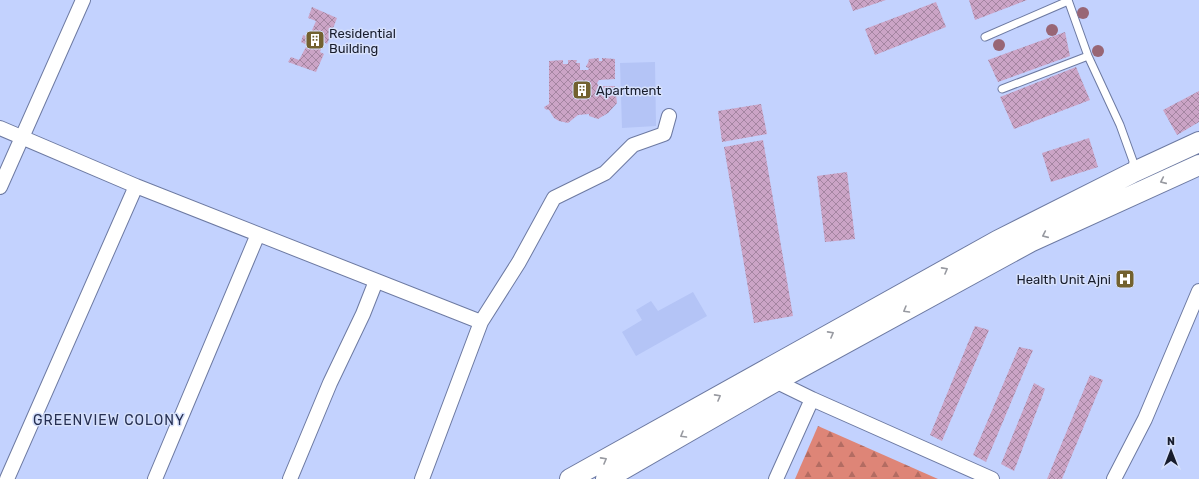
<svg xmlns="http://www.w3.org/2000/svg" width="1199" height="479" viewBox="0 0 1199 479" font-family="Rubik,sans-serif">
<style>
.built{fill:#b4c4f6}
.forest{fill:url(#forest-firs)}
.building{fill:url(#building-cross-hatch)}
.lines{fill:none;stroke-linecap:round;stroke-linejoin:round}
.service-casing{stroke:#6d7aa2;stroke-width:9}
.minor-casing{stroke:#6d7aa2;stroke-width:16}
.secondary-casing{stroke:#6d7aa2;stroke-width:22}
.service{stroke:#fff;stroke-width:7}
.minor{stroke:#fff;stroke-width:14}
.secondary{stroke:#fff;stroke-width:20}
.tree{fill:#986675}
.oneway{stroke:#9799a0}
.labels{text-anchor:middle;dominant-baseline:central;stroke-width:3;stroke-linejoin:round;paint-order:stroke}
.poi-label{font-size:13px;fill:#181d2d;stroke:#d6e0fb;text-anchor:start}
.neighbourhood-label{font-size:14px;letter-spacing:1px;fill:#263053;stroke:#d6e0fb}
</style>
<defs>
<pattern id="forest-firs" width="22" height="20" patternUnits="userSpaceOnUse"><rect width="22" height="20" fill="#de8577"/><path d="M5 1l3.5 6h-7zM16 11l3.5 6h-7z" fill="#b36c62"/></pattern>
<pattern id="building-cross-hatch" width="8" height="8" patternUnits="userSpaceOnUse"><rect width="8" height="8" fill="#cba4c6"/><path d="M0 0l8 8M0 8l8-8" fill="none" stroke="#a485a1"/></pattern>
</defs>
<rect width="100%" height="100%" fill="#c3d2fe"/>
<!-- built -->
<path class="built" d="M655,62L656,126L622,128L620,63Z
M693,292L707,316L636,356L622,332L642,320L636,310L651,301L658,311Z"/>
<!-- forest -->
<path class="forest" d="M818,426L938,479H795Z"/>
<!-- building -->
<path class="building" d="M849,0H886L853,11Z
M969,0H1027L975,20Z
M936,2L946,27L875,55L865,29Z
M312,7L337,18L327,44L324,42L320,52L324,54L316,72L288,62L291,57L299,60L307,45L301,42L303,35L309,37L316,21L308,18Z
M1065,32L1070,56L998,82L988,60Z
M599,58V61H602V58L615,59V79L599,80L597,83L599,86H615L617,103L608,113L598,119L589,116V114L578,115L568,123L559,121L554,118L549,110L545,109L544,107L549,104V61L563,60V64H568V60H577L576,63H580V70H588L589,68L586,67V66L588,63L589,59Z
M1076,67L1090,100L1014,129L1000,97Z
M1199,91V122L1177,135L1163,110Z
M761,104L767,134L722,142L718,111Z
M1089,138L1098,167L1051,182L1042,153Z
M763,140L793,316L754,323L724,147Z
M847,172L855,239L825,242L817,176Z
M975,326L989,330L942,441L930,435Z
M1019,347L1033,350L986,462L973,455Z
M1090,375L1103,380L1062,479H1047Z
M1034,383L1045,389L1014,471L1001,464Z"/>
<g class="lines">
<!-- service casing -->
<g class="service-casing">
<path id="service" d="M1068,0L1088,56L1120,125L1133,161L1132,171
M985,37L1068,1
M1002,89L1088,56"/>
</g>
<!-- minor casing -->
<g class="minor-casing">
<path id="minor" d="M0,128L136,186
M0,187L83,0
M481,322L519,262L554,198L605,173L633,145L664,134L669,116
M769,378L812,399L992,479
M7,479L136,186L481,322L422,479
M155,479L258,234
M290,479L330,383L363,314L376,281
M776,479L812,399
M1114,479L1145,419L1199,291"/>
</g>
<!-- secondary casing -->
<g class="secondary-casing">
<path id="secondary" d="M570,479L997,241L1132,173L1199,142
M606,479L776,381L1030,242L1199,165"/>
</g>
<!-- service -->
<use href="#service" class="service"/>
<!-- minor -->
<use href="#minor" class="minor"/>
<!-- secondary -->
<use href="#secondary" class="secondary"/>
</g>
<!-- trees -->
<g class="tree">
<circle cx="1083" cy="13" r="6"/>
<circle cx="1052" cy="30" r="6"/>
<circle cx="999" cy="45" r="6"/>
<circle cx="1098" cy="51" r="6"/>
</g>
<!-- one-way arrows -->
<defs><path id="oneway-chevron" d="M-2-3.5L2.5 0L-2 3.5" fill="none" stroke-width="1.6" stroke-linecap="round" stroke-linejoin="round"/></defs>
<g class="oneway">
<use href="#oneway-chevron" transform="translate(1163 181) rotate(156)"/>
<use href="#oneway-chevron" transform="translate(1045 235) rotate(156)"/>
<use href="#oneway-chevron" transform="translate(945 270) rotate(-29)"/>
<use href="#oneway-chevron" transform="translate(906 310) rotate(150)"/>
<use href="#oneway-chevron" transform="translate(831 334) rotate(-29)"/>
<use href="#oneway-chevron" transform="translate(718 397) rotate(-29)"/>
<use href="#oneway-chevron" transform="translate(683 435) rotate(150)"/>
<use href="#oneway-chevron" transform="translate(604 460) rotate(-29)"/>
</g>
<!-- icons -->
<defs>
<g id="building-square" transform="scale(1)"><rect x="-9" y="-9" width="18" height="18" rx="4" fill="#72612f" stroke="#d6e0fb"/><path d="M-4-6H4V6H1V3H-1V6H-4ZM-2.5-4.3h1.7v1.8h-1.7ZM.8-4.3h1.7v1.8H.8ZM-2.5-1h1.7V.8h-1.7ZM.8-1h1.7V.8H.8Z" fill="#fff"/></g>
<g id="hospital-square" transform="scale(1)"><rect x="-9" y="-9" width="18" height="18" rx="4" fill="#72612f" stroke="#d6e0fb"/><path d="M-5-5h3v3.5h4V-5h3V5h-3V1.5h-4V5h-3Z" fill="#fff"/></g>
</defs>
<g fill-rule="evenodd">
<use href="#building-square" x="315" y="40"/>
<use href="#building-square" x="582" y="90"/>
<use href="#hospital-square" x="1125" y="279"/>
</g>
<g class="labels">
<!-- poi labels -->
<g class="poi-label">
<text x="329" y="33">Residential<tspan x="329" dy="15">Building</tspan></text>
<text x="596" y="90">Apartment</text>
<text x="1111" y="279" text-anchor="end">Health Unit Ajni</text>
</g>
<!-- neighbourhood labels -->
<g class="neighbourhood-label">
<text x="109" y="420">GREENVIEW COLONY</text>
</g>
</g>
<!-- north arrow -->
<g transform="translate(1171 451)" stroke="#d6e0fb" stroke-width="3" paint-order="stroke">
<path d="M0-3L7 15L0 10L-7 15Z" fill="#181d2d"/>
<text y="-6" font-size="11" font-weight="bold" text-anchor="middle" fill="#181d2d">N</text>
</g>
</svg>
